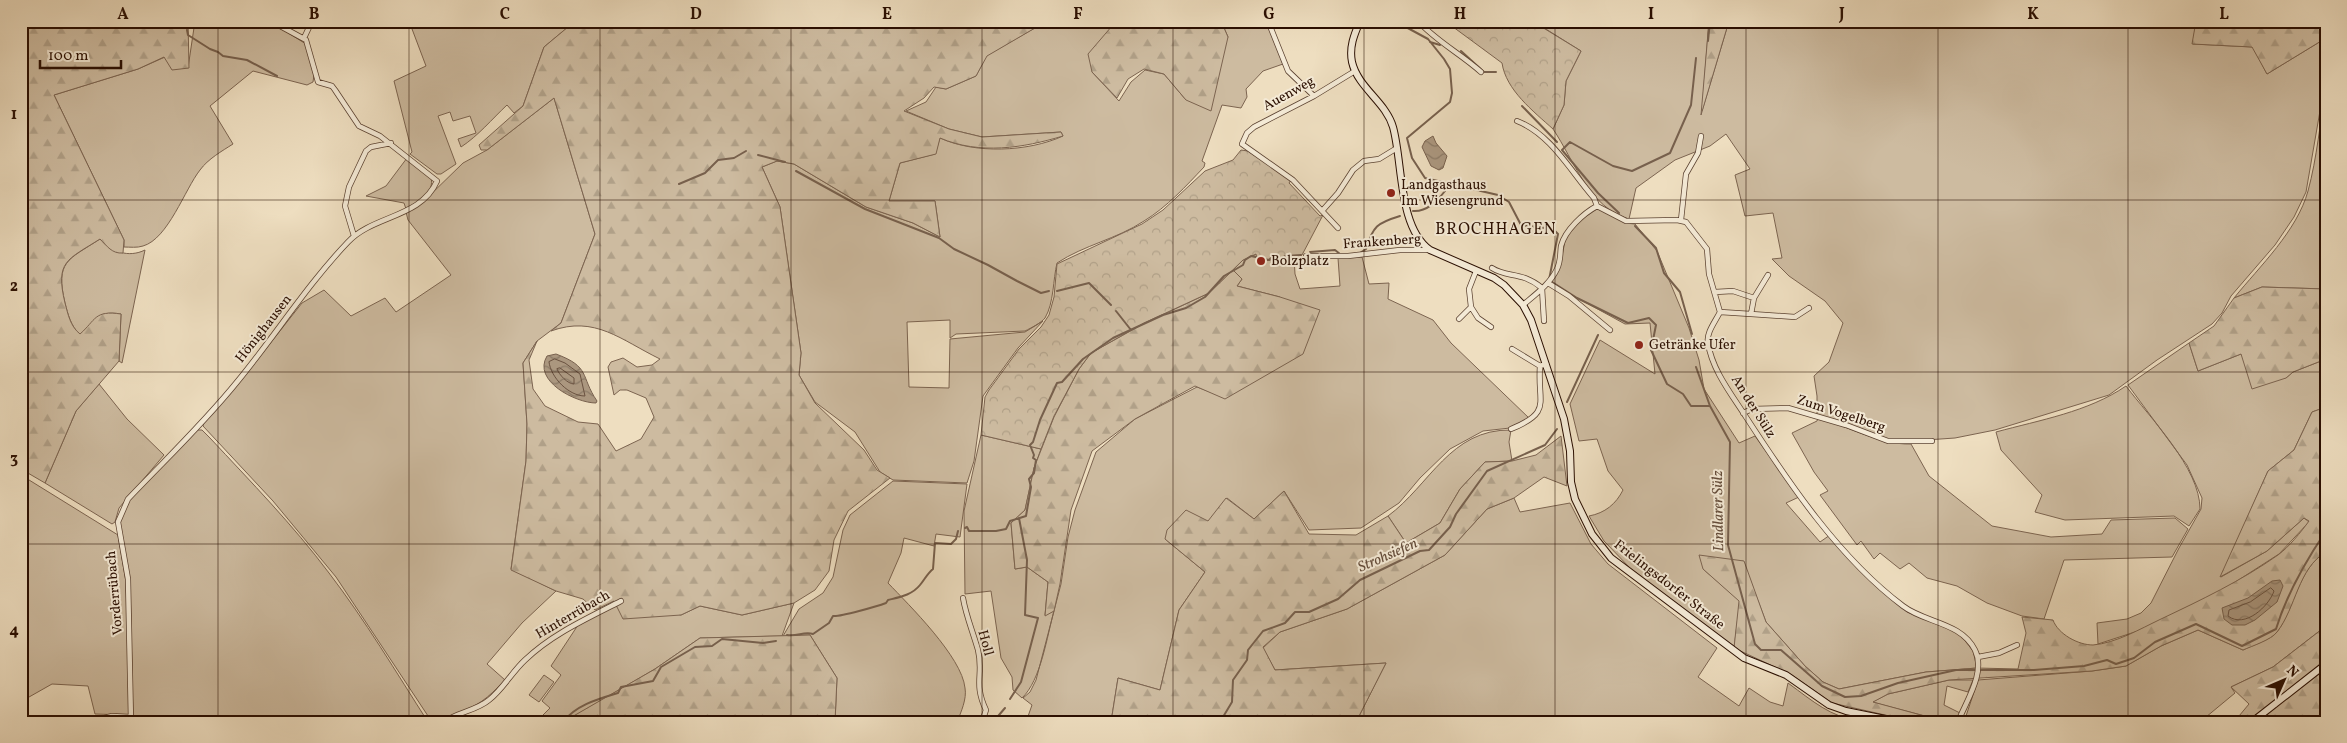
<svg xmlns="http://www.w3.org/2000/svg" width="2347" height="743" viewBox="0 0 2347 743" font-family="Vollkorn,serif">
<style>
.grass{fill:#cdbba0;stroke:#7c6450}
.forest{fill:url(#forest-firs);stroke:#7c6450}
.park{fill:url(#park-crowns);stroke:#7c6450}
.water{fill:url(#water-waves);stroke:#77604d}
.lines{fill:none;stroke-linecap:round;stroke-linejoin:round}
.shore{stroke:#6a5240;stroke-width:1}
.stream{stroke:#77604d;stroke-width:2}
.street-casing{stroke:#5b4231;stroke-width:6}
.secondary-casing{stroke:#2a0e01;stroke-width:8}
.street{stroke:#f4ead6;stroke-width:4.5}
.secondary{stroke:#f4ead6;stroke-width:6}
.grid{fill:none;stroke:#2a0e01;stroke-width:1;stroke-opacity:0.55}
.poi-dot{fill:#8f2418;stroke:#f4ead6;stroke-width:2}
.labels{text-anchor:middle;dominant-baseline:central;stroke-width:4;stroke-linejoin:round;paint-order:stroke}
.street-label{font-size:14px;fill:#2a0e01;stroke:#f4ead6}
.poi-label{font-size:14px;fill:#2a0e01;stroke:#f4ead6;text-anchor:start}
.water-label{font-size:15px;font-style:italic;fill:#644c3a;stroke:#f4ead6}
.quarter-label{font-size:16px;letter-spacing:1px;fill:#2a0e01;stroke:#f4ead6}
.neatline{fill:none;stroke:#2a0e01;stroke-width:2}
.grid-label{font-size:16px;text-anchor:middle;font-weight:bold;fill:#2a0e01}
</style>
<defs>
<pattern id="forest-firs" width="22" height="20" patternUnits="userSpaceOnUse" patternTransform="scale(1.25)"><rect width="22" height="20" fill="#cdbba0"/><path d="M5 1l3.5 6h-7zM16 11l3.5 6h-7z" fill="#b0a088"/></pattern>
<pattern id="park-crowns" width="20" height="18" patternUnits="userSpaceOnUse" patternTransform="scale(1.25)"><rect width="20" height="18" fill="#cdbba0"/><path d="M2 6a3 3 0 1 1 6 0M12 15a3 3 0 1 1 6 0" fill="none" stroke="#b0a088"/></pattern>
<pattern id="water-waves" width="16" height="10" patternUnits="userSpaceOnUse" patternTransform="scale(1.25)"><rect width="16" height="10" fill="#ab977f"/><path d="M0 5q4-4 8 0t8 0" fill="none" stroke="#8b7a66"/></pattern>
</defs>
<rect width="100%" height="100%" fill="#eedec0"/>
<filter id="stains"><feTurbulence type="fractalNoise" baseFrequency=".004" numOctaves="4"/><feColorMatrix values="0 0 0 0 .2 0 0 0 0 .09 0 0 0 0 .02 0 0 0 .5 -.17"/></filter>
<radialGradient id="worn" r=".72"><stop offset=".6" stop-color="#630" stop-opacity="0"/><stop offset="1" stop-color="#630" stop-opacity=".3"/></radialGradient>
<!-- grass -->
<path class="grass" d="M195,21H269L306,44L314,75L313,82L307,85L253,71L210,106L233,144C222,151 208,159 200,170C185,189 168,239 143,246C137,248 130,247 124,247V240L54,95L138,69L165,57L188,68Z
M409,21H579L574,22L544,47L523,106L514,113L507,105C492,119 478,136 461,147L458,139L476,133L470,116L453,121L450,112L438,116L456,164L441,174H437L410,154L412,152L394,81L426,66Z
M1047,21H1109L1112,26L1092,72L1119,101L1131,82L1145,70L1164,74L1186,100L1228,37L1221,21H1267L1283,64L1263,71L1246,89L1247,97L1241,108L1222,105L1202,161L1205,163L1204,167C1186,186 1167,207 1144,221C1117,239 1084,245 1057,263C1053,279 1054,303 1045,318C1041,323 1031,328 1025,331L956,334L950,338V320L907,322L909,387L949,388L950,339L1025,332L1043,321L1018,348L983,396L974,461L967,483L893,480L880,472L855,432L815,402L799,375L801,353L780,207L762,167L777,161L794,164L866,207L913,223L940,237L935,201H889L900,163L935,154L940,138C975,154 1028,152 1063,136L1061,132L982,137L949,129L906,111L926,102L936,87L946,89L976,76L986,56Z
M1533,21H1709L1702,111L1729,21H2196L2193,44L2253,47L2267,74L2326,38V76L2306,192L2294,217L2275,245L2231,296L2222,313L2212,324L2157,360L2109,395L1995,430L1955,438L1897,442L1817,416V396L1814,376L1829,362L1843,323L1825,301L1789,276L1772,259L1782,258L1773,213L1745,216L1735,175L1750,169L1726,134L1710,146L1675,160L1636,188L1629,219C1589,208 1574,160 1553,129L1564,105L1566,81L1581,51Z
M2326,88V289L2262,287L2234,298C2260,266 2297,231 2308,191C2317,158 2320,122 2326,88Z
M554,98L595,234L561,323L537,341L523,363L527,424L526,461L511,569L556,591L522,623L487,664L505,680C487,699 478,706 454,715C445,718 441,722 432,722L336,577L273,501L203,426L204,422L238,384L302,303L324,290L351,316L385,298L396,312L451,275L408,220L406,212L425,200L463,163L487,150Z
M407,158L431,177C435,193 418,201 406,209L404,203L366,196L386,186Z
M1597,209C1611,211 1620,224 1635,224L1657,251L1689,328L1699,360L1704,389L1739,443L1755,436L1799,497L1786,503L1820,542L1830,535L1862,572L1907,612L1959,633L1973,651L1977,668L1926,672L1839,689L1823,682L1805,666L1766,622L1743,561L1703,569L1740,601L1734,648L1631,569L1604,541L1589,516C1605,513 1616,504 1623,490L1608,471L1597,439L1579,441L1570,404L1600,340L1655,374L1650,323L1625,324L1550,283L1560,265L1566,237L1582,219Z
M100,239C111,252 129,258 145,250L122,363L119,361L121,314C97,310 95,320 80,335C71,326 68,315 65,303C55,261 68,260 100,239Z
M1257,254L1294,258L1295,274L1300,289L1340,286L1338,258L1362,257L1369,284L1389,283L1388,299L1433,320L1451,343L1530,419L1510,428L1483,431L1450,449L1420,478L1399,503L1361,528L1309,530L1284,491L1254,519L1227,498L1208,522L1165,539L1205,572L1179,610L1160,690L1118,678L1111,722H1026L1032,705L1023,698L1030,692L1036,680L1061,584L1068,537L1075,510L1096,452L1135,419L1197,387L1226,398L1280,297L1237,286L1242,279L1233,270L1243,260Z
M2189,343L2198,371L2241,354L2286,378L2293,372L2326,359V407L2312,412L2294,450L2268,471L2221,577L2267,551L2304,518L2309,522L2279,554L2223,590L2141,630L2098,644L2097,623L2127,619L2141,613L2151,603L2179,548L2201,509L2202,498L2187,465L2128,385Z
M99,384L127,419L164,455L119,508L115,522L112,524L45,483L76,411Z
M2126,386C2150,418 2200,468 2200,509L2189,526L2174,516L2065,520L2035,512L2042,495L2001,450L1996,432C2040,420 2088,412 2126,386Z
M1818,418C1848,426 1880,445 1911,444L1929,476L1992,526L2051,537L2102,534L2111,520L2175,518L2188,529L2172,557L2064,560L2044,619L2022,616L1987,603L1957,586L1927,578L1909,563L1900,569L1880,553L1874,559L1861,541L1857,545L1820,495L1828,491L1814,472L1792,433L1817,421Z
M197,430H202L210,438C251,482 293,525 329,573C365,620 396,672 428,722H133L130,580L119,522L129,500Z
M1511,430L1509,442L1512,461L1485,462L1460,489L1440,523L1406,543L1388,516C1430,485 1450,429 1511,430Z
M981,435L1041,449L1034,468L1025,510L1011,523L1015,569L1027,567L1048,582L1045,615L1054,611C1047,636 1041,680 1022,698L1013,690L1012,677L1001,658L991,591L965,594L964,511Z
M21,475L118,535L126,582L130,712L128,715L95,714L88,686L52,684L22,701L27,714L21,722Z
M893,481L967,484L960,537L936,534L934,546L904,538L901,553L888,583C909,605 962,657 965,688C967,699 961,712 957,722H835L837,678L810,635L783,636L799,609L823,593L833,577L843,530L850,515Z
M1514,498L1520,512L1570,503L1591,544L1608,564L1717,648L1698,677L1739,706L1749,688L1770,702L1783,706L1788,683C1814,702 1829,716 1861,722H1356L1386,663L1275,670L1263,648L1280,632L1347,609L1445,555L1487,509Z
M2326,552V626L2273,667L2231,687L2235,693L2200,722H1964L1978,680L2092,671L2126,666L2161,646L2198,630L2243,650C2252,645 2271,640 2277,632C2295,608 2298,568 2326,552Z
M614,601L681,615L700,606L742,615L794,603L782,636L700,638L655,669L571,718L573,722H536L550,708L542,701L561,675L551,666L578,625L613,607Z
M544,675L554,682L539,702L529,695Z
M1949,680H1973L1968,692L1947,686L1944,705L1960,713L1956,722H1947L1872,702L1888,694Z"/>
<!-- forest -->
<path class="forest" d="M21,21H188L189,68L172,70L164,57L138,69L54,95L124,240L123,253C112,254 107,246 100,239C67,260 55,261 65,303C68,314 70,326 80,334C96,320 94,310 121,314L119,361L76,411L45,483L21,469Z
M600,21H617L618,24L630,21H1047L987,56L976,76L946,89L934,87L924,98L904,111L949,129L982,137L1061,132L1063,136C1023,148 980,155 940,138L936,154L900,163L889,201H935L940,237L913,223L866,207L794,164L777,161L762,167L780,207L801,353L799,375L815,403L864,450L877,470L890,478L848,511L834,540L829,571L815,590L794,603L742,615L700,606L681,615L623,619L614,601L595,610L583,599L556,591L511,570L526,461L527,424L523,363L537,341L529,360L533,389L545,406L578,422L598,424L616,451L641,439L654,417L646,398L627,390H620L614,395L608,367L611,362L623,358L637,367L652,365L660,359C621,340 595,315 551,331L561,323L595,234L554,98L487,150H481L479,145L523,106L544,47L574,22Z
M1109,21H1221L1228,37L1211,111L1186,100L1164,74L1144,69L1128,79L1117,98L1092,72L1088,54L1112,26Z
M1709,21H1729L1701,115Z
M2196,21H2326V38L2267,74L2252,47L2192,44Z
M1233,270L1242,279L1237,286L1280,297L1320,310L1303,354L1225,399L1195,386L1135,419L1092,451L1071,510L1060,584L1054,611L1045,616L1048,582L1027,567L1015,569L1011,523L1025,510L1034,468L1054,417L1079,369L1091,353L1143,324L1209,293Z
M2262,287L2326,289V359L2293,372L2286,378L2252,389L2241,354L2198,371L2189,343L2214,326L2234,298Z
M2326,407V552C2298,568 2296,608 2277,632C2271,640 2252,646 2243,650L2198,630L2161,646L2126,666L2092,671L1949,680L1888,694L1873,702L1947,722H1916L1832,703L1792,675L1734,648L1739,601L1703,569L1699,555L1744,561L1766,622L1805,666L1823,682L1839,689L1926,672L1977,668L2018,669L2026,633L2022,617L2053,620C2058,634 2078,645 2093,645C2116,643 2140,629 2161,619C2201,600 2241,581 2278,555C2289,547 2301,532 2309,521L2304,518L2267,551L2220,577L2268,471L2294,450L2312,412Z
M1561,436L1567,486L1544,477L1514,498L1487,509L1445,555L1347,609L1280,632L1263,647L1275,670L1386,663L1356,722H1111L1118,678L1160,690L1179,610L1205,572L1165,539L1167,530L1186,510L1208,521L1226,498L1254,519L1284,491L1309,534L1356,535L1388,516L1406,543L1440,523L1460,489L1485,462L1512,461L1536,455Z
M2326,626V722H2234L2249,704L2231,687L2273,667Z
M810,635L837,678L835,722H629L623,718L615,722H573L570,718L655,669L700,638Z"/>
<!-- park -->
<path class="park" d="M1445,21H1532L1581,51L1566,81L1564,105L1553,129C1533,111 1506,90 1502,63Z
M1241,150L1248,151L1291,180L1289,183L1320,216L1323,215L1302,255L1264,261L1257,259L1256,254L1243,260L1209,293L1144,323L1091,353L1079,369L1054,416L1041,449L981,435L985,397L989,390L1019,349L1041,327L1049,315L1054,297L1057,264L1142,224L1163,210L1205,171L1233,160Z"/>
<!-- water -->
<path class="water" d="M1433,136L1436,143L1447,156L1443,168L1439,170L1431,166L1422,147L1425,141Z
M556,354C591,367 580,376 597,401L596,403C576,403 532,381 547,356Z
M2280,580L2283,586L2277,602L2255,620L2245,625H2232L2224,619L2222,608L2248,598L2272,581Z"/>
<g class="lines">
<!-- shore -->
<path class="shore" d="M555,359L565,363L580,374L585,396C569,396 551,378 549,362Z
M560,368L574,378V384C568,384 559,375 557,369Z
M2271,588L2274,591C2269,606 2245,629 2228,616L2229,610L2250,602Z"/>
<!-- stream -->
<path class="stream" d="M182,21L183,24
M1401,21L1404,26L1428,39L1444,59L1450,69L1452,93L1450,102L1407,138L1412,158L1425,178L1498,195L1509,202L1521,225L1553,229L1558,234L1549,280L1577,298L1628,323L1649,318L1656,325L1651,350L1667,384L1683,394L1691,406H1710L1730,442L1728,545L1755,644L1761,650H1781L1822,686L1845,697L1861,696L1898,683L1956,670H2034L2084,666L2107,660L2116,664L2134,658L2155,642L2196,624L2242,646L2276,629C2287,593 2305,562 2326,531
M187,30L188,35L210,49L218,52L223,56L247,60L277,76
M1708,41L1710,21
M1430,42L1440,45
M1461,51L1484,72H1496
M1522,106L1557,142
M758,155L785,162
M796,171L865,209L939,238L954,249L988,265L1017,281L1041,293L1049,291
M679,184L705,173L718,160L734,158L746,151
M1413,211C1427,212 1437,201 1445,191L1444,184
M1619,213L1598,193L1562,150L1570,142L1613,166L1632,171L1670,153L1691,105L1696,58
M1635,226L1656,248L1664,273L1680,292L1692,334
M1310,252L1335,250L1340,254
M1360,253L1366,249C1373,226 1377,223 1400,216
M1057,291L1089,283L1111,305
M1116,311L1131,330
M1696,367L1710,406
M1567,402L1598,335
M965,528L967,527L969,531H996L1006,529L1010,521L1026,516L1031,487L1029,479L1034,473L1036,460L1033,458L1034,455L1030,445L1033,442L1040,420L1057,383L1062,382L1083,359L1113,338L1163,315L1186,308L1205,297L1224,276L1243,265L1245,260L1251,256L1269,260L1272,257L1280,259L1285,256L1301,255
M787,635C797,637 804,631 813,634L829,623L833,616C840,617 878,606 886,603L888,600C900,597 912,595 920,585C925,579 927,574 933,569L935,543L951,544L956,539L958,531
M1010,699L1021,682L1038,618L1025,615L1027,560L1019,518
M563,722C576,705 598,699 618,693L621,687L653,681L661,667L695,647L712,646L722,639L763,643L776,641
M993,722L1005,708
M1220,722L1232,702L1233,680L1247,660L1248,650L1263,631L1285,623L1295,612H1309L1338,599L1360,580L1420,551L1429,550L1450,527L1456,514L1487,471L1545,445L1557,429"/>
<!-- street casing -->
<g class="street-casing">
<path id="street" d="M1268,21L1288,71L1314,96
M1418,21C1436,41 1461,54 1481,72
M304,38L312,21
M1517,121C1551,134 1571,172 1594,198L1597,206
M1322,211L1338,193L1353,170L1364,161L1379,159L1397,148
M1681,220L1686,174L1698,153L1701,136
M1338,228L1293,180L1242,144L1247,133L1254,127L1314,96L1355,71
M354,236L345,206L349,187L366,151L371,147L391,143
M1306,256H1348L1400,250H1430
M1492,268C1507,278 1522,271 1542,288L1544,321
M1548,283L1569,296L1610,330
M1715,292L1733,291L1754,298L1751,314L1720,312
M1754,298L1768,275
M1523,305C1536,294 1550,284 1557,269C1561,261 1560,253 1561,246C1565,230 1584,213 1597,206L1626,221L1677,220L1686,222L1707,249L1709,274L1720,312C1715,322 1706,333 1708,343C1712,370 1732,395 1746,417C1789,483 1839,558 1903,606C1925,623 1961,622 1975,650C1986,673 1966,701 1958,722
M1471,307L1478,318L1491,327
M1751,314L1795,317L1809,308
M1459,319L1471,307L1469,289L1476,271
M1512,349L1540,366
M1743,413L1752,409L1788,408L1846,425L1888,441H1932
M1511,429C1553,412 1537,403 1540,366L1546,364
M963,598C966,616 973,632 978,650C984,674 973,683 986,710L982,722
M1978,657L1999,653L2017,645
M89,722L112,716L131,717
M131,722L128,579L118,522L128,499C165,460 204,423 237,382C275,336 307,285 348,242C373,215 421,218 437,181L380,136L359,126L335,90L332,86L318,82L306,40L271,21
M444,722C457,712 476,711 489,700C503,689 512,672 525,660C552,634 588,618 621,601"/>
</g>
<!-- secondary casing -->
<g class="secondary-casing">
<path id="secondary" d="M1360,21C1354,35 1349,47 1352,62C1358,88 1386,102 1393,127C1403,163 1398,227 1430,250L1494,278L1504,285L1523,305L1531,320L1564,419L1570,451L1571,482L1575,499L1592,534L1611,558L1744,658L1786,675L1829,705L1846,711L1900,722
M2252,722L2326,664"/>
</g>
<!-- street -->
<use href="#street" class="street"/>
<!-- secondary -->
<use href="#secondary" class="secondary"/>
</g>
<!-- grid -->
<path class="grid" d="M218,21V722M409,21V722M600,21V722M791,21V722M982,21V722M1173,21V722M1364,21V722M1555,21V722M1746,21V722M1938,21V722M2128,21V722M21,200H2326M21,372H2326M21,544H2326"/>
<!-- markers -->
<g class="poi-dot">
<circle cx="1391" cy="193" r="5"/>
<circle cx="1261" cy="261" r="5"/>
<circle cx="1639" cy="345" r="5"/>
</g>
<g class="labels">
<!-- street labels -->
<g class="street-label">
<text transform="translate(1289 94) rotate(-29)">Auenweg</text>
<text transform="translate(1382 242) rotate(-4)">Frankenberg</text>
<text transform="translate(264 329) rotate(-52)">Hönighausen</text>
<text transform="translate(1753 407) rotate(58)">An der Sülz</text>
<text transform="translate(1841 414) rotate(18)">Zum Vogelberg</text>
<text transform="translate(1669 585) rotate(38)">Frielingsdorfer Straße</text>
<text transform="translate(115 593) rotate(-95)">Vorderrübach</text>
<text transform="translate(573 615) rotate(-30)">Hinterrübach</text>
<text transform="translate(985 643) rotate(75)">Holl</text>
</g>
<!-- poi labels -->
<g class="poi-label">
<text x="1401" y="185">Landgasthaus<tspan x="1401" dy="16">Im Wiesengrund</tspan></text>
<text x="1271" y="261">Bolzplatz</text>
<text x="1649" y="345">Getränke Ufer</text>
</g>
<!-- water labels -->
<g class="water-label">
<text transform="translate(1719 511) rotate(-91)">Lindlarer Sülz</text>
<text transform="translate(1388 556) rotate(-24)">Strohsiefen</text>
</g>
<!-- quarter labels -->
<g class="quarter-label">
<text x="1496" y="230">BROCHHAGEN</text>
</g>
</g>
<!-- margin -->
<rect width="2347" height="743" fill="none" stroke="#eedec0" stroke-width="55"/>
<!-- north arrow -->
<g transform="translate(2284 680) rotate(45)" stroke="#f4ead6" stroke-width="4" paint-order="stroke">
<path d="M0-4L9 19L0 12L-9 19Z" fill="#2a0e01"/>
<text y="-8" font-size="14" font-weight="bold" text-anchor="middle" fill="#2a0e01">N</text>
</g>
<!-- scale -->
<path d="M40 60v8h81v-8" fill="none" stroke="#2a0e01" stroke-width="2.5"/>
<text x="48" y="60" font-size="15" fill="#2a0e01" stroke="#f4ead6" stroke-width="4" paint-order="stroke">100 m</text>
<rect x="28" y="28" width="2292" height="688" class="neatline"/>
<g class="grid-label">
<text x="123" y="19">A</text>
<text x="314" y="19">B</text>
<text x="505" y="19">C</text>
<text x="696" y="19">D</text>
<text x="887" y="19">E</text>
<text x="1078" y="19">F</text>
<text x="1269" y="19">G</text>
<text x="1460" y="19">H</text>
<text x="1651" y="19">I</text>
<text x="1842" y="19">J</text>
<text x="2033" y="19">K</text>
<text x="2224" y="19">L</text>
<text x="14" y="119">1</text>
<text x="14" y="291">2</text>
<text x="14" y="463">3</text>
<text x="14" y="635">4</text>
</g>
<rect width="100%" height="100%" filter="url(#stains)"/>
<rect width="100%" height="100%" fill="url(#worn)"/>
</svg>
